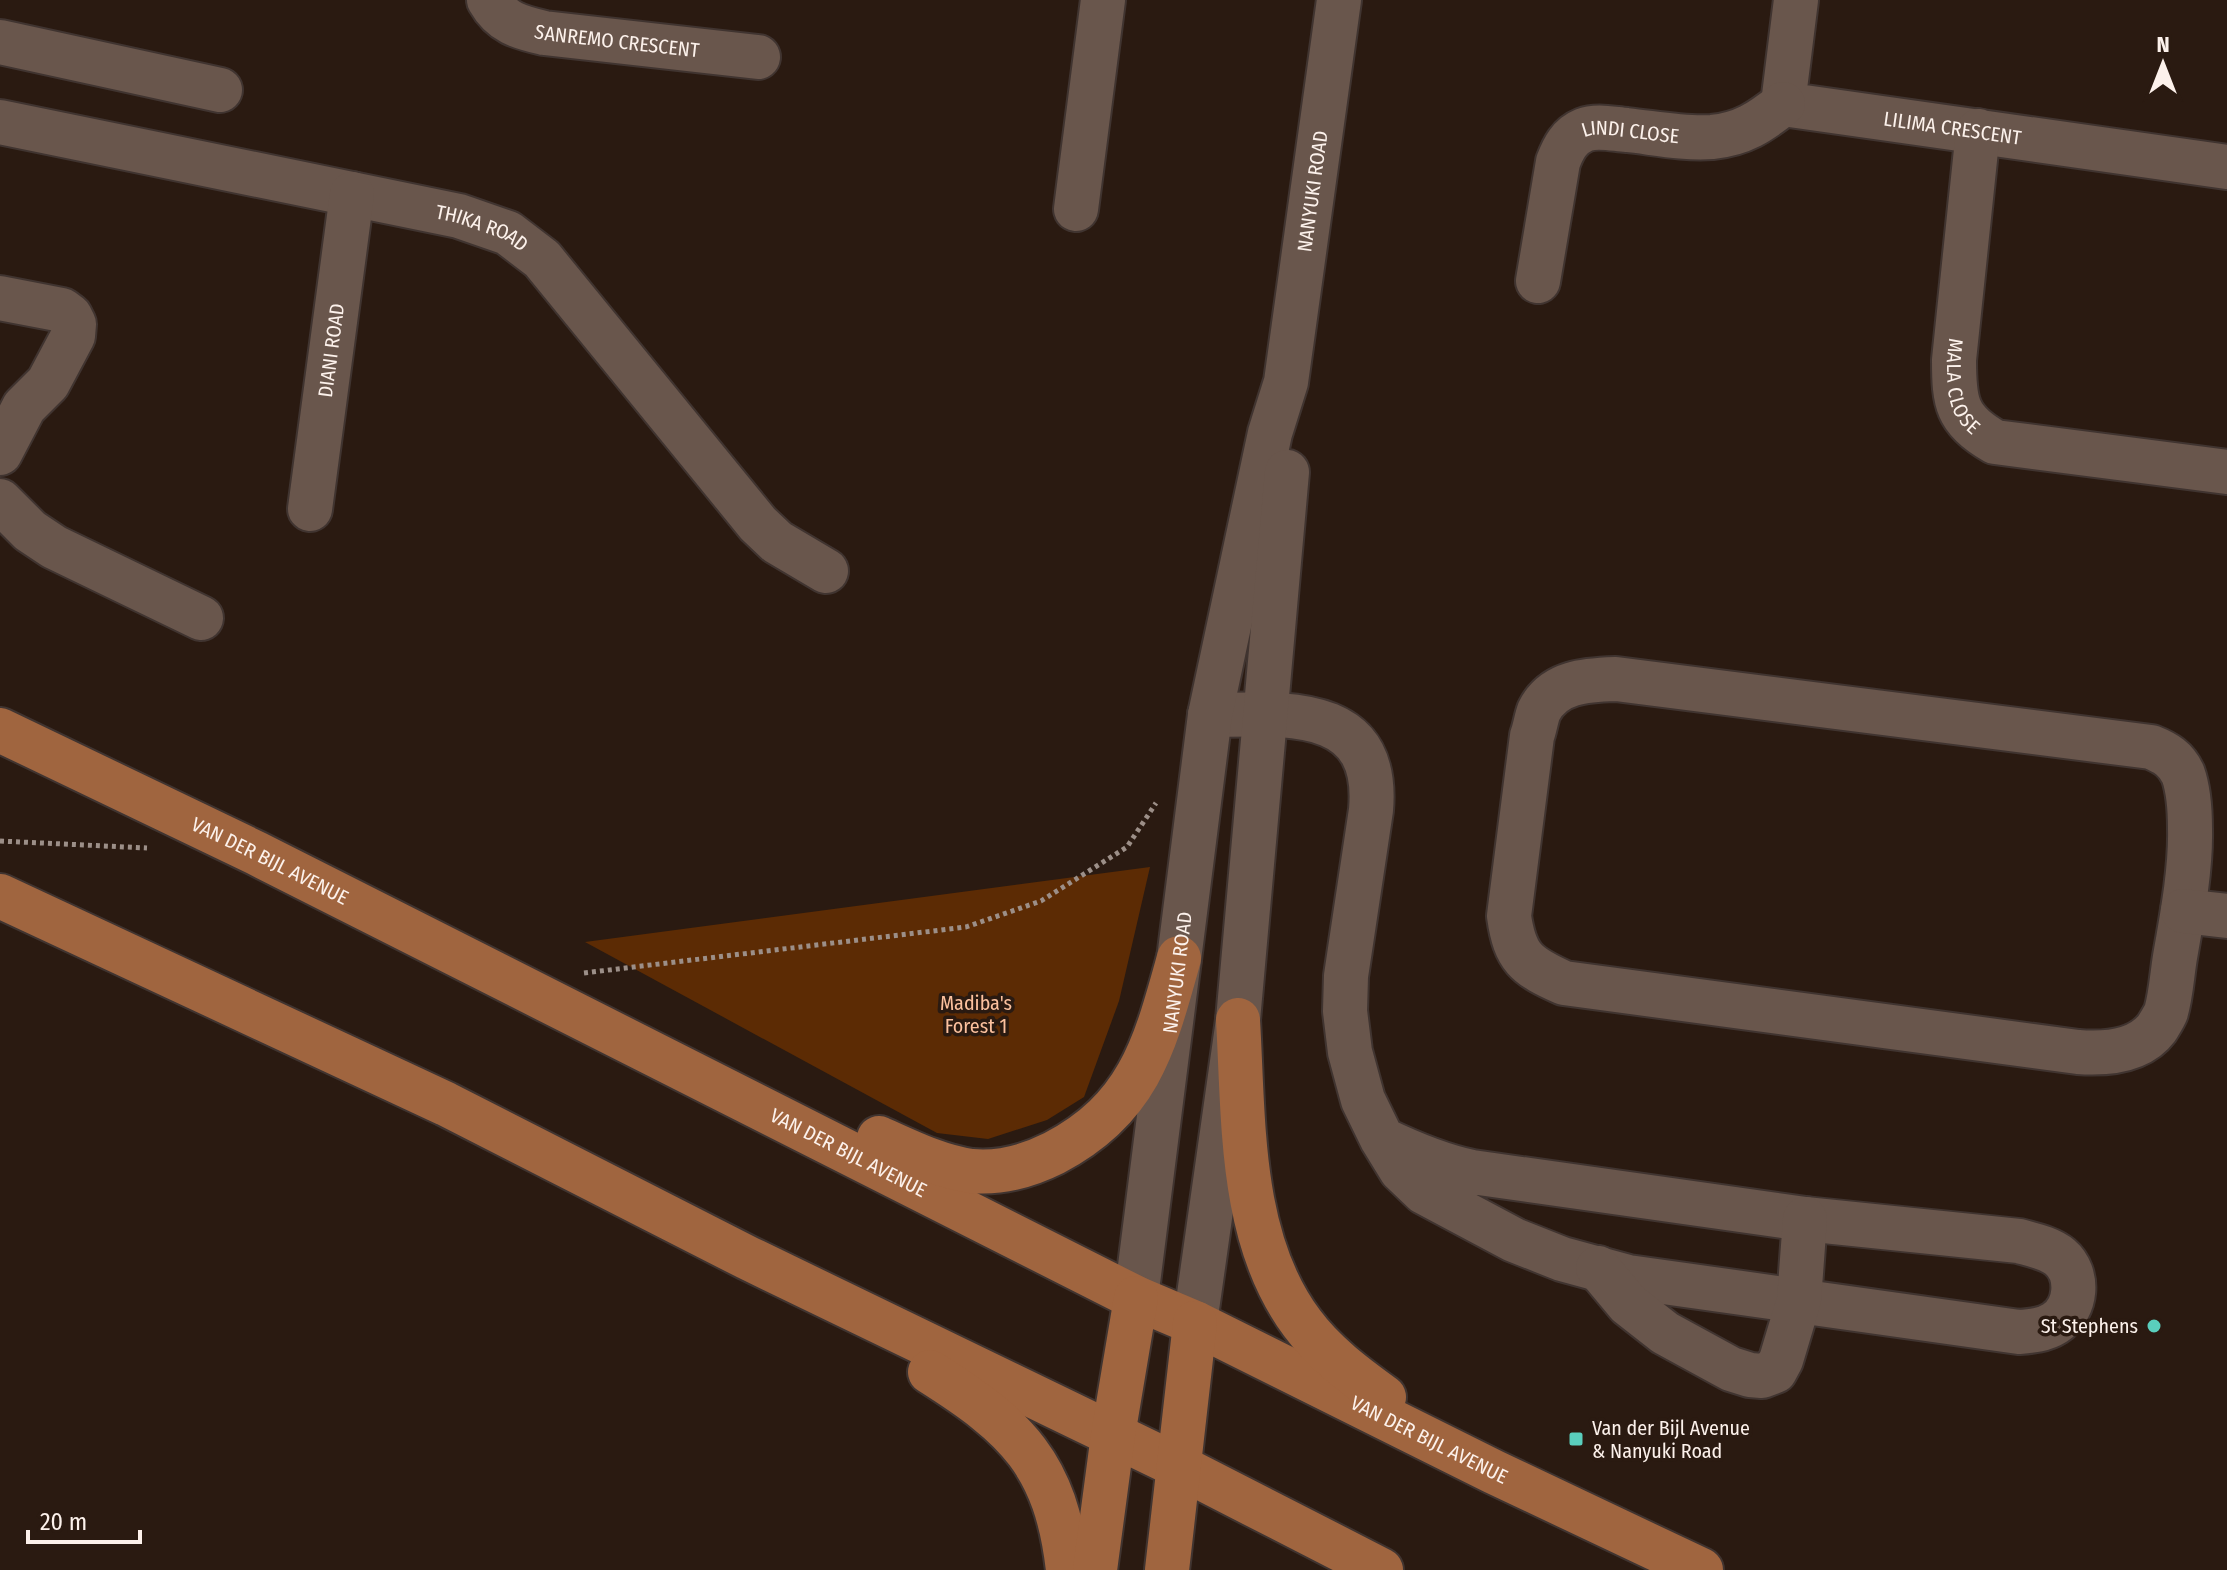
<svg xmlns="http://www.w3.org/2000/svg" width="2227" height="1570" viewBox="0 0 2227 1570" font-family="'Fira Sans Condensed',sans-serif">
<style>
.green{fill:#5c2b04}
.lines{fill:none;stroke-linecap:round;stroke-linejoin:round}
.minor-casing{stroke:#403430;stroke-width:48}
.major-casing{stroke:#403430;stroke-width:48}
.path{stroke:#9c8f88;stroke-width:5;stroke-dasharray:4 4;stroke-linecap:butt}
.minor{stroke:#69564c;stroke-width:44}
.major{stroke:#a0653f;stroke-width:44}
.poi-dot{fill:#5acebd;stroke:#2a1a11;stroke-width:3}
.labels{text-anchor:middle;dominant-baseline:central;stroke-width:7;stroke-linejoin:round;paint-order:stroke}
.street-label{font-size:20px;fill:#fcf1eb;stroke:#2a1a11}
.park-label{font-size:20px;fill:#fcc19e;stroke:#2a1a11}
.poi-label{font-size:20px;fill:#fcf1eb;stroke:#2a1a11;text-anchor:end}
</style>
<rect width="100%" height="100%" fill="#2a1a11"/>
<!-- green -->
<path class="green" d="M1150,867L1119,1001L1084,1097L1047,1120L988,1139L937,1133L585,942Z"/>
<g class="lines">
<!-- minor casing -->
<g class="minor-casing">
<g id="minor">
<path id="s1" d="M489,0C502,23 519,27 544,33L758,57"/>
<path id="s2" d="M1796,0L1783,104L2227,167"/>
<path d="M0,42L220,90"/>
<path id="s3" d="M0,122L459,216L508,233L542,259L758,524L777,542L826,571"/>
<path id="s4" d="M1978,131L1954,360C1954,402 1956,420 1995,442L2227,472"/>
<path d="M1076,209L1103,0"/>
<path id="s5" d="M1538,281L1558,162C1563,149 1569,136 1584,130C1597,125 1613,129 1627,130C1655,133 1684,139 1712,137C1743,134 1760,122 1783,104"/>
<path d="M0,298L62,310L70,316L74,324L73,336L48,383L24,407L0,453"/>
<path d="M0,501L30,531L54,547L201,618"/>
<path id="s6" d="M310,509L352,194"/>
<path d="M1616,679L2151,747C2166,753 2176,759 2183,774C2189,791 2190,811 2190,829C2191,869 2182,917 2175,957C2172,975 2171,995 2166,1012C2164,1017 2160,1023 2157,1028C2139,1052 2105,1054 2078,1052L1564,983C1526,966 1515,958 1509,916L1532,736C1535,728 1536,719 1539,711C1554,681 1587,680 1616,679Z"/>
<path d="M1210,715C1286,714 1380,704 1371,810L1346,976L1345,1011L1350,1052L1363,1100L1382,1139L1401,1170L1424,1192L1514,1240L1562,1259L1628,1277L2019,1332C2032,1331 2044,1330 2055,1323C2077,1309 2080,1274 2060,1257C2049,1248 2033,1245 2019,1241L1805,1219L1472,1172C1439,1165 1411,1153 1382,1139"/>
<path d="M2183,911L2227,916"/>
<path d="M1598,1268L1628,1304L1665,1333L1731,1369L1750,1375L1762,1376L1775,1371L1781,1360L1799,1300L1805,1219"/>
<path id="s7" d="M1136,1298L1210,715L1270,433L1286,382L1339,0"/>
<path d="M1195,1323L1238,1020L1287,472"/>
</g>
</g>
<!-- major casing -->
<g class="major-casing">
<g id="major">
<path id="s8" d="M0,730L256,853L1136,1298L1195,1323L1494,1472L1701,1570"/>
<path d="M0,896L446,1104L748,1258L1180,1467L1381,1570"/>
<path d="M1238,1020C1244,1121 1239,1239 1302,1323C1324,1353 1355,1376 1384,1397"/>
<path d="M879,1138C908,1151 938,1166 971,1171C1001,1174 1028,1166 1054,1153C1140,1108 1155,1044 1179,958"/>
<path d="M930,1372C1017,1427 1056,1464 1068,1570"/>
<path d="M1095,1570L1113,1435L1136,1298"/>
<path d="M1167,1570L1195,1323"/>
</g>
</g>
<!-- path -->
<path class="path" d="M0,841L147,848
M584,973L966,927L1041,901L1127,847L1156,803"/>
<!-- minor -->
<use href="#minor" class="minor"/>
<!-- major -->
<use href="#major" class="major"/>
</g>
<!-- markers -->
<g class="poi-dot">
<circle cx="2154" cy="1326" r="8"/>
<rect x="1568" y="1431" width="16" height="16" rx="4"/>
</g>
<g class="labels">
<!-- street labels -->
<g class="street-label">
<text stroke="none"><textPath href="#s1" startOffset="140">SANREMO CRESCENT</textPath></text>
<text stroke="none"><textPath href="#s2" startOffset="276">LILIMA CRESCENT</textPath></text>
<text stroke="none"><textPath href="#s5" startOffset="210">LINDI CLOSE</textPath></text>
<text stroke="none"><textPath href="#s7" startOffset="1122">NANYUKI ROAD</textPath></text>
<text stroke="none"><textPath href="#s3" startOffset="494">THIKA ROAD</textPath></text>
<text stroke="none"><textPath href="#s6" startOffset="160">DIANI ROAD</textPath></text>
<text stroke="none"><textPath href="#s4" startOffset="258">MALA CLOSE</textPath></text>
<text stroke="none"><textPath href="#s8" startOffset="300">VAN DER BIJL AVENUE</textPath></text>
<text stroke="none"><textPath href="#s7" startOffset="328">NANYUKI ROAD</textPath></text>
<text stroke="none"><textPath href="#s8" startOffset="948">VAN DER BIJL AVENUE</textPath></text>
<text stroke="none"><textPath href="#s8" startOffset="1596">VAN DER BIJL AVENUE</textPath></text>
</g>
<!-- park labels -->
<g class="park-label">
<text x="976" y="1003">Madiba's<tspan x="976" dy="23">Forest 1</tspan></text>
</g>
<!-- poi labels -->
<g class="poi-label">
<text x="2138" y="1326">St Stephens</text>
<text x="1592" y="1428" text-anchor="start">Van der Bijl Avenue<tspan x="1592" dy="23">&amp; Nanyuki Road</tspan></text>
</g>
</g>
<!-- north arrow -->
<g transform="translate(2163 64)" stroke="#2a1a11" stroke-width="6" paint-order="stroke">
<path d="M0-6L14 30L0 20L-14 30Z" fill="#fcf1eb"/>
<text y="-12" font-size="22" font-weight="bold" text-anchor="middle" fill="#fcf1eb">N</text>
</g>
<!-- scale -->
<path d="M28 1530v12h112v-12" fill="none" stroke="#fcf1eb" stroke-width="4"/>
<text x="40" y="1530" font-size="24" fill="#fcf1eb" stroke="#2a1a11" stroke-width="6" paint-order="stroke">20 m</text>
</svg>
